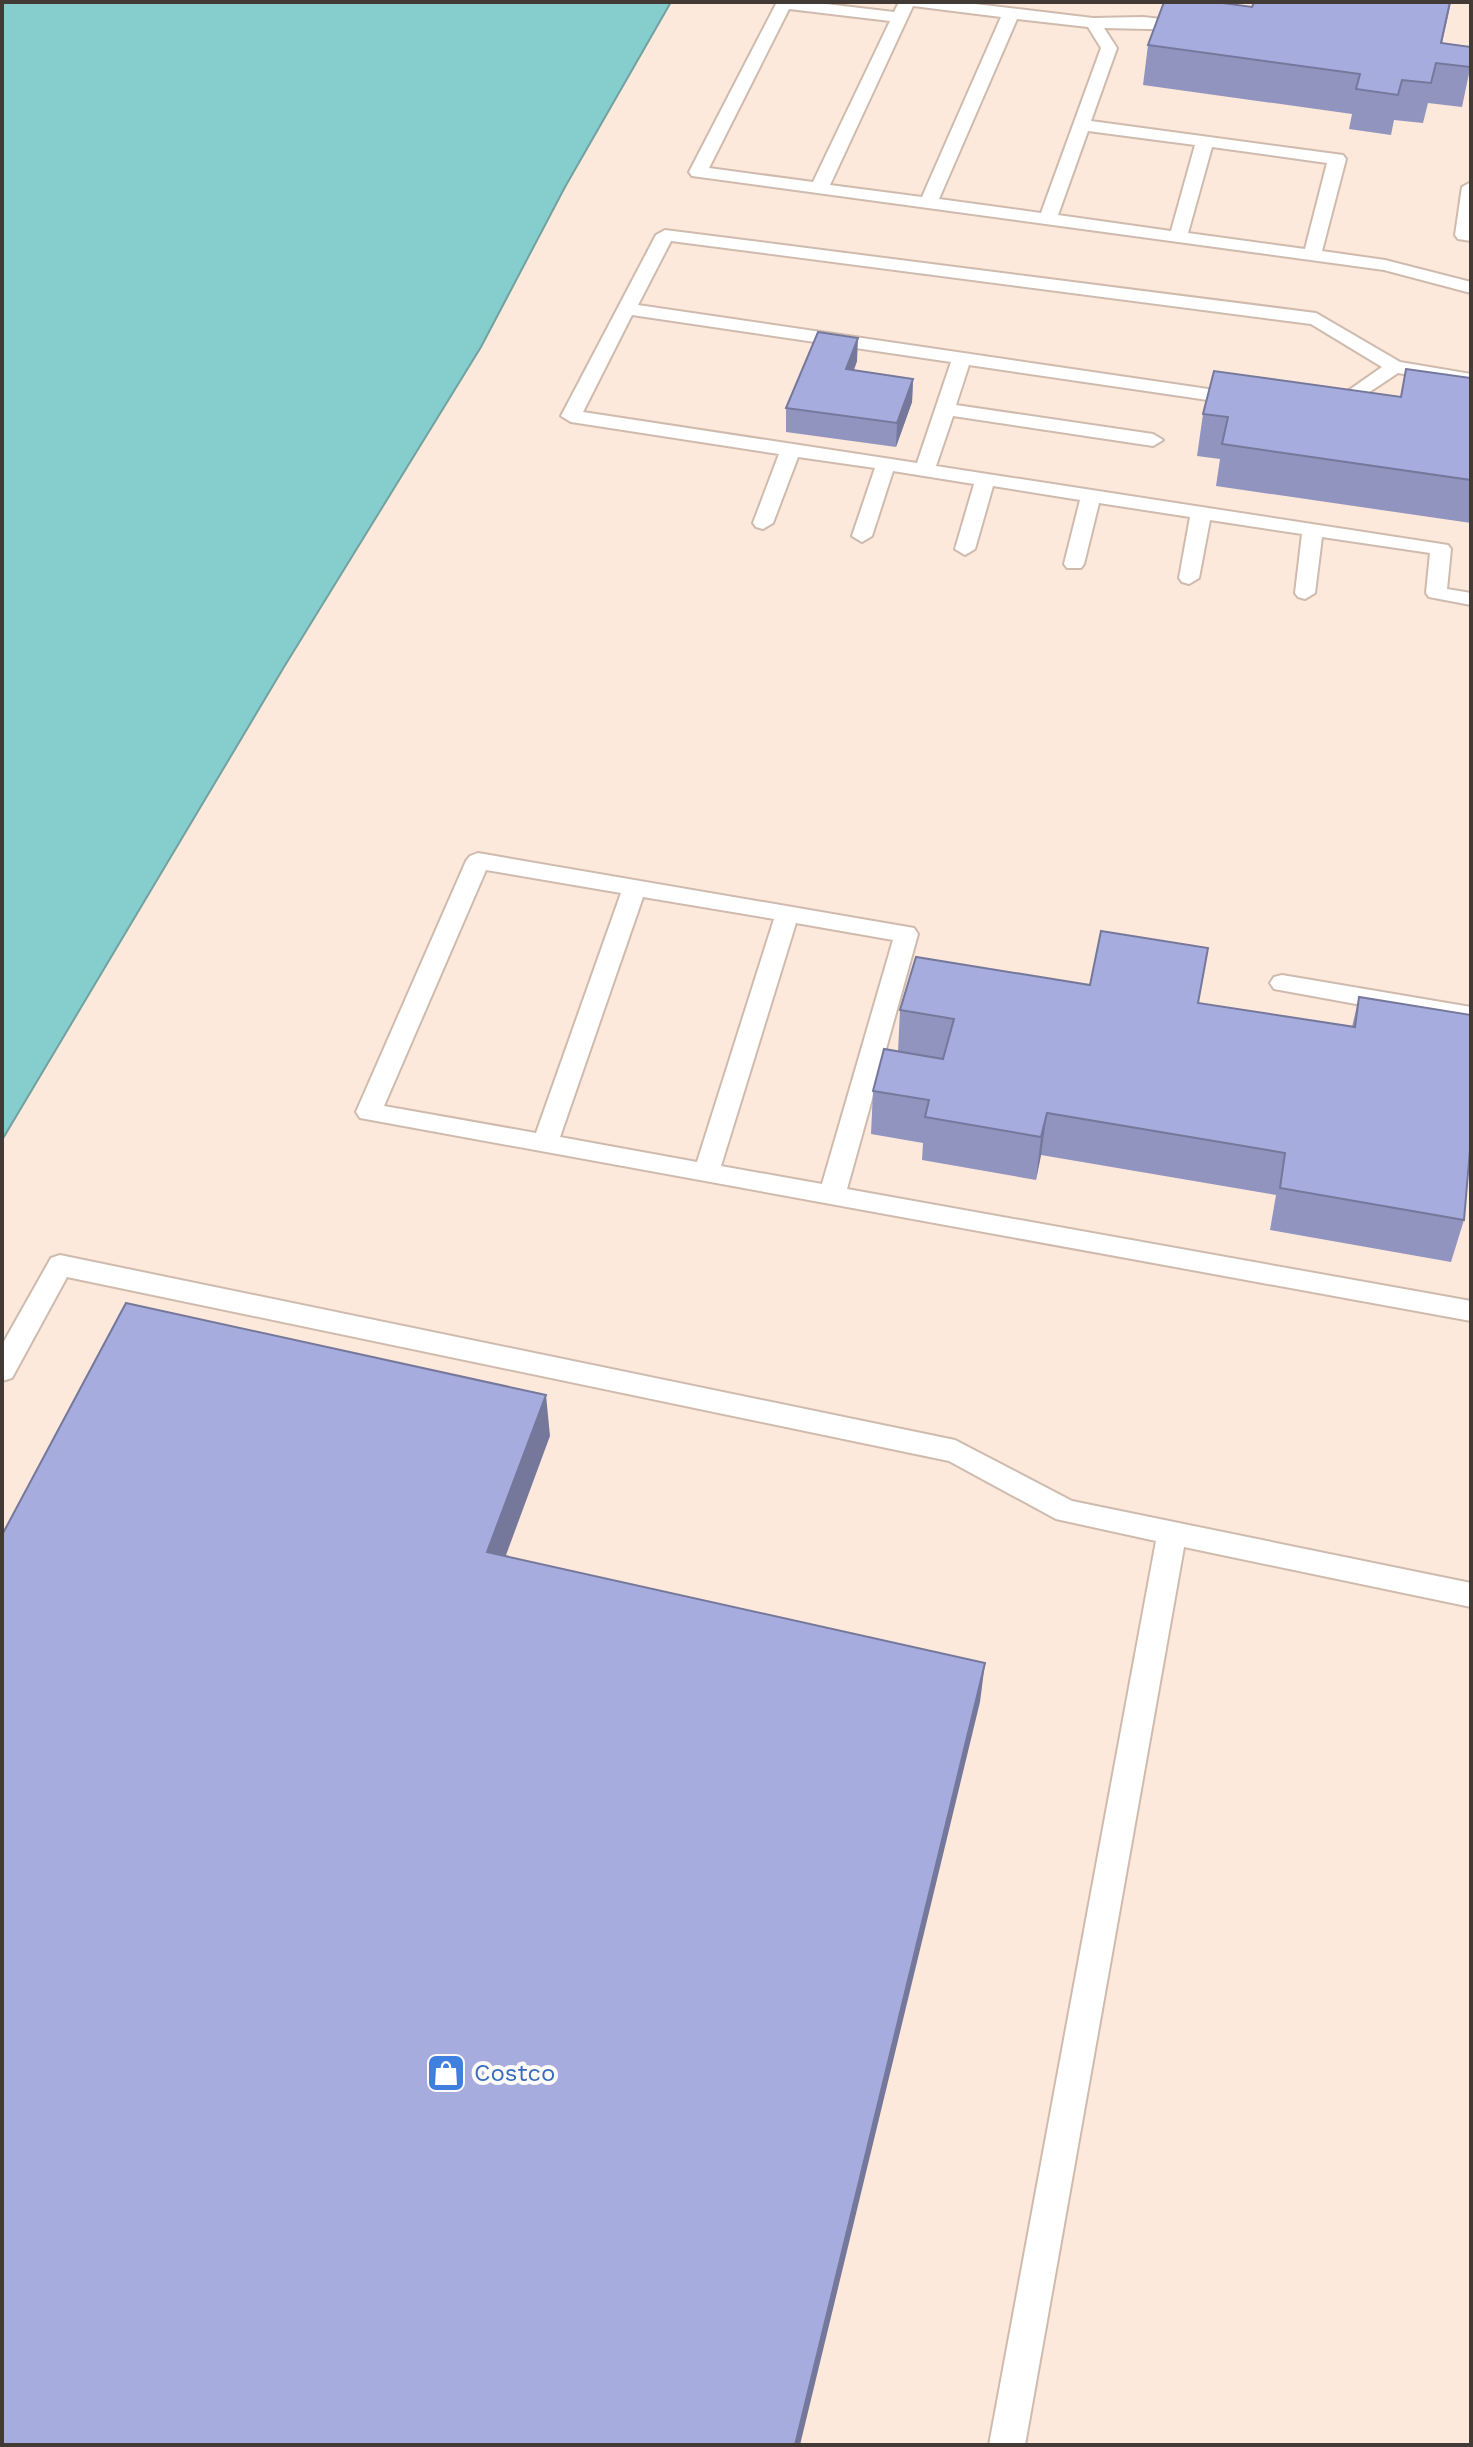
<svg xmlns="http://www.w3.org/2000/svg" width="1473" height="2447" viewBox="0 0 1473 2447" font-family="'Work Sans',sans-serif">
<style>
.water{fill:#86cdce;stroke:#72a1a0;stroke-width:2}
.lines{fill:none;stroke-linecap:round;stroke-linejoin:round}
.service-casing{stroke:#cebbad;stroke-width:4}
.service{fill:#fff;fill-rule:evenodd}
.wall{fill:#9094bf}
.shaded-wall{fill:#75789b}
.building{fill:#a7acde;stroke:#75789b;stroke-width:2}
.labels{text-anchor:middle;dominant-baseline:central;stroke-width:8;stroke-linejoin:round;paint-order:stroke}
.near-shop-label{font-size:24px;fill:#366cbe;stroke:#fefaf7;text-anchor:start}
</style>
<rect width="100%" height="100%" fill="#fde9db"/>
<!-- water -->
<path class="water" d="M2,2H671L565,187L481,347L284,667L2,1140Z"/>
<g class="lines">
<!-- service casing -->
<g class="service-casing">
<path id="service" d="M777,2H809L894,12L899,2H958L1093,18L1143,17L1180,21L1186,2H1202L1192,30L1104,28L1117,48L1091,121L1343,155L1346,159L1322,251L1385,260L1471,282V293L1384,270L692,176L689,172ZM913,6L1001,17L922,197L830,185ZM789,9L890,21L813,182L709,168ZM1017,19L1088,27L1101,48L1041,213L939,199ZM1088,131L1195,145L1171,231L1058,215ZM1212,147L1327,163L1305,249L1188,233Z
M1471,182V241L1458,239L1455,235L1462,187Z
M665,230L1316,313L1400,362L1471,374V386L1398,373L1332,417L1325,415L1322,411L1325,407L1382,367L1311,324L671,241L638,305L1249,395L1252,399L1242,405L969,365L956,405L1153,434L1163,440L1153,446L953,416L936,466L1448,545L1451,549L1447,589L1471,593V605L1429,597L1426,593L1430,553L1322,537L1315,593L1305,599L1298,597L1295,593L1302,534L1210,520L1199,578L1189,584L1182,582L1179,578L1190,517L1099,503L1084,564L1081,568H1067L1064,564L1080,500L993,486L975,549L965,555L955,549L974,484L893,471L872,536L862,542L852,536L875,468L798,457L773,523L763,529L756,527L753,523L779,454L571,422L561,416L656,235ZM632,315L951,362L917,463L583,412Z
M478,853L914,928L918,934L847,1189L1471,1301V1321L360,1118L356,1112L466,861L470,856ZM486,870L621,893L536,1133L384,1106ZM643,897L774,919L697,1162L560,1137ZM796,923L893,940L822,1184L721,1166Z
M1282,975L1471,1007V1025L1274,989L1270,983L1274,977Z
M60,1255L955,1440L1072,1501L1471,1583V1607L1184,1547L1025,2445H989L1156,1541L1056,1519L949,1461L67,1277L12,1378L2,1381V1345L51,1258Z"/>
</g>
<!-- service -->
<use href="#service" class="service"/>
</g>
<!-- wall -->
<path class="wall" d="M1254,2H1451L1442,43L1471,64L1462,107L1428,103L1423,123L1394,120L1391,135L1349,129L1352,114L1143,85L1148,45L1252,7Z
M857,361L854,370L913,379L912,402L896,447L786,432V408Z
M1471,378V523L1216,486L1220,459L1197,456L1203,414L1400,397Z
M1359,997L1464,1220L1451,1262L1270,1230L1276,1195L1041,1155L1036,1180L922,1160L923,1143L871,1134L873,1091L898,1052L900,1010L1198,1003L1352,1027Z"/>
<!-- shaded-wall -->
<path class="shaded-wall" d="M858,338L857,361L845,393L846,369Z
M913,379L912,402L896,447L897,423Z
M1047,1113L1041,1155L1036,1180L1041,1137Z
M546,1395L550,1436L492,1593L487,1552Z
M985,1663L980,1702L800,2445H795Z"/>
<!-- building -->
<path class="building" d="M1164,2H1215L1252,7L1254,2H1450L1441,43L1471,47L1470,67L1436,63L1431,83L1402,80L1398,95L1356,89L1360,74L1148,45Z
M818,332L858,338L846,369L913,379L897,423L786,408Z
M1406,369L1471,378V480L1222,444L1228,417L1203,414L1214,371L1401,397Z
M1101,931L1208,948L1198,1003L1355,1027L1359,997L1471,1015V1138L1464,1220L1280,1188L1285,1153L1047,1113L1041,1137L925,1117L929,1100L873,1091L884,1049L943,1059L954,1019L900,1010L916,957L1090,985Z
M126,1303L546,1395L487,1552L985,1663L795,2445H2V1535Z"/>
<!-- icons -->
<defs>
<g id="shop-square" transform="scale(2)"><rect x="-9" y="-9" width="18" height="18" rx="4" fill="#3f7fe0" stroke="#fefaf7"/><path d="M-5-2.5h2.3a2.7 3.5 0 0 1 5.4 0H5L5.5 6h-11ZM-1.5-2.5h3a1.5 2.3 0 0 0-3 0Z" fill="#fff"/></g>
</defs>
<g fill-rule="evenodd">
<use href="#shop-square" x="446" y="2073"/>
</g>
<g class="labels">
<!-- near-shop labels -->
<g class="near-shop-label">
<text x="474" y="2073">Costco</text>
</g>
</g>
<!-- border -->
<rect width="1473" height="2447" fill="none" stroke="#423a35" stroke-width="8"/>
</svg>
